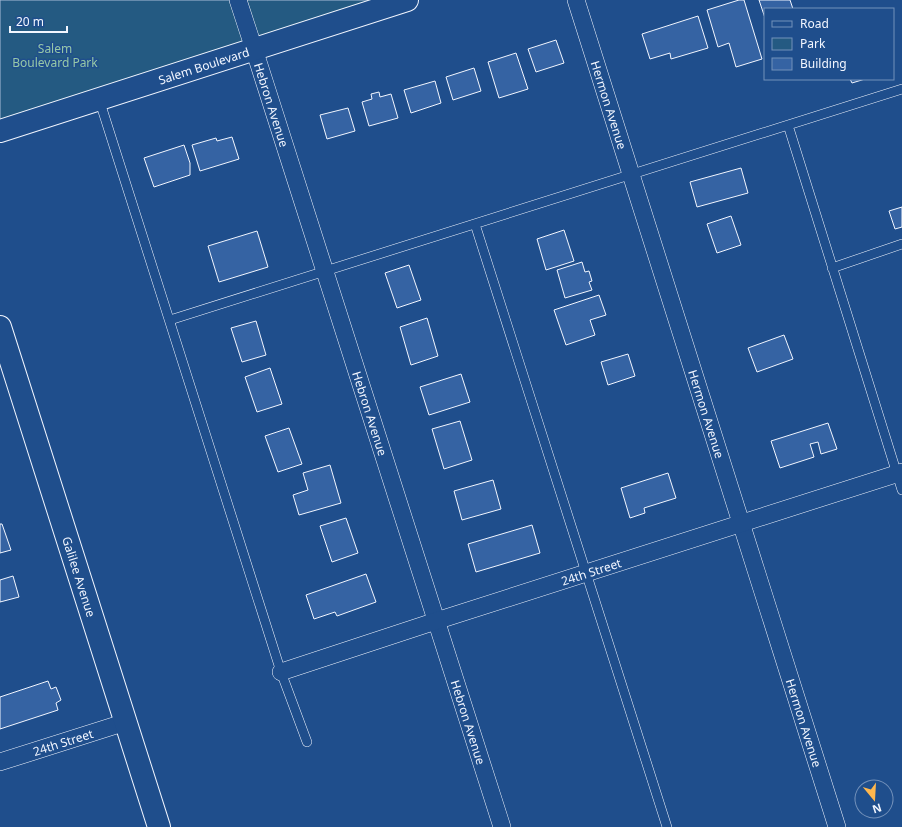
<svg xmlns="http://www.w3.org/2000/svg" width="902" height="827" viewBox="0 0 902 827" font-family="'Noto Sans',sans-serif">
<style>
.green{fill:#245a82;stroke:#a8bbd7}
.building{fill:#3563a3;stroke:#f2f6ff}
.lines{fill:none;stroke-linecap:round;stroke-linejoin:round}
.lane-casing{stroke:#f2f6ff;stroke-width:10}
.street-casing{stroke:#f2f6ff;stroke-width:18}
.secondary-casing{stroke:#f2f6ff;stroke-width:24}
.lane{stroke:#1f4e8c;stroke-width:9}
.street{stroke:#1f4e8c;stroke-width:17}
.secondary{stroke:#1f4e8c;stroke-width:22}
.labels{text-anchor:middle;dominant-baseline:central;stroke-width:3;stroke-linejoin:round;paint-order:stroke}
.park-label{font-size:12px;fill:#97c8a6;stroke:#1f4e8c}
.street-label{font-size:12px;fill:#f2f6ff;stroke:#1f4e8c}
</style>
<rect width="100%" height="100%" fill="#1f4e8c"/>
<!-- green -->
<path class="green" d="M0,0H407L0,131Z"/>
<!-- building -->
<path class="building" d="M739,0H744L762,59L736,67L729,43L718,47L707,10Z
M759,0H790L793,9H765V18Z
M698,16L708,48L671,59L670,53L650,59L642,34Z
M556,40L564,63L536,72L528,49Z
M516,53L528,89L499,98L488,62Z
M474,68L481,91L453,100L446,77Z
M850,79H865L852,83Z
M435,81L441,103L411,113L404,90Z
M379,92L380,97L391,94L398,118L369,126L362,102L372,99L371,94Z
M348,108L355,131L327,139L320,115Z
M232,137L239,159L200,171L192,145L216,138L217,141Z
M184,145L190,163V175L154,187L144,158Z
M741,168L748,193L697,207L690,182Z
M902,207V227L895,229L889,211Z
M731,216L741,245L717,253L707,224Z
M564,230L574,261L546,270L537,239Z
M257,231L268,267L219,282L208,246Z
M582,262L585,272L589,271L592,281L589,282L592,290L565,298L557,270Z
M409,265L421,300L397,308L385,273Z
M599,295L606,315L590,320L595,335L566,345L554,310Z
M427,318L438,356L411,365L400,327Z
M256,321L266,355L242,362L231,328Z
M784,335L793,359L757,372L748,348Z
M628,354L635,376L608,385L601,362Z
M270,368L282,404L257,412L245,377Z
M461,374L470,402L429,415L420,387Z
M460,421L472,460L444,469L432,429Z
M828,423L837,449L821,454L818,442L810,444L814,457L780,468L771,441Z
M289,428L302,464L278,472L265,436Z
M330,465L341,503L299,515L293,495L308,490L303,473Z
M668,473L676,498L644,508L645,513L630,518L621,488Z
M493,480L501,509L462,520L454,491Z
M346,518L358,553L332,562L320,526Z
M0,524H2L11,550L0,553Z
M532,525L540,553L476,572L468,544Z
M366,574L376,602L337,616L335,612L314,619L306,595Z
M13,576L19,597L0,602V580Z
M48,681L51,689L56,687L61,700L56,703L58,710L0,729V697Z"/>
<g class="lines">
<!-- lane casing -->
<g class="lane-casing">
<path id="lane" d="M99,99L281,672L307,742
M788,125L902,490
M475,224L667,827
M832,268L902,244
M170,320L902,89"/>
</g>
<!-- street casing -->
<g class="street-casing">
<g id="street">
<path id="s1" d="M238,0L254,49L502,827"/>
<path id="s2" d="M576,0L837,827"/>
<path id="s3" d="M281,672L436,621L902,472"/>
<path id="s4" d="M0,762L126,722"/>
</g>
</g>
<!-- secondary casing -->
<g class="secondary-casing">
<g id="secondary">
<path id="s5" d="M0,131L407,0"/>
<path id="s6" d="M0,327L159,827"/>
</g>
</g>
<!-- lane -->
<use href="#lane" class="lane"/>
<!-- street -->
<use href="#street" class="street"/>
<!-- secondary -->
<use href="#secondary" class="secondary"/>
</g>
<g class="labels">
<!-- park labels -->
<g class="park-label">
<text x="55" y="48">Salem<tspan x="55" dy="14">Boulevard Park</tspan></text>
</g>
<!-- street labels -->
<g class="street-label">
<text stroke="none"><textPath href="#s5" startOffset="214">Salem Boulevard</textPath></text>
<text stroke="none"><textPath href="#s1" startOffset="110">Hebron Avenue</textPath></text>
<text stroke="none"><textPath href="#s2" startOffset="110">Hermon Avenue</textPath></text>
<text stroke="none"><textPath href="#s1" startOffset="434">Hebron Avenue</textPath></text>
<text stroke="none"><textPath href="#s2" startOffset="434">Hermon Avenue</textPath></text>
<text stroke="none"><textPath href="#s3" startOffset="326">24th Street</textPath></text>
<text stroke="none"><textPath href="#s6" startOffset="262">Galilee Avenue</textPath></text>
<text stroke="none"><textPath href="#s1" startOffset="758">Hebron Avenue</textPath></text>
<text stroke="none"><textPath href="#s2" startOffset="758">Hermon Avenue</textPath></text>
<text stroke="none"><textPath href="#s4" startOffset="66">24th Street</textPath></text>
</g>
</g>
<!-- legend -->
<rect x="764" y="8" width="130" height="72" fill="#1f4e8c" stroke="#7391ba"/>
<rect x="772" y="21" width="20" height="6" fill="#1f4e8c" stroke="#7391ba"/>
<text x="800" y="28" font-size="12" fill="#f2f6ff">Road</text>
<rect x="772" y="38" width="20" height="12" fill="#245a82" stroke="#7391ba"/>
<text x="800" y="48" font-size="12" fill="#f2f6ff">Park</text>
<rect x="772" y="58" width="20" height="12" fill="#3563a3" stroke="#7391ba"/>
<text x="800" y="68" font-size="12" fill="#f2f6ff">Building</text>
<!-- north arrow -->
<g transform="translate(874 799) rotate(162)"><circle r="19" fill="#1f4e8c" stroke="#7391ba"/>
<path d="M0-3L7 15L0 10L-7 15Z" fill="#ffb74d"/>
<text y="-6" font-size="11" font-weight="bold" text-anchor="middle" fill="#f2f6ff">N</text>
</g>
<!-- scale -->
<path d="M10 26v6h57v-6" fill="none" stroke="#f2f6ff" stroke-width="2"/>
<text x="16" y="26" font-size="12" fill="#f2f6ff" stroke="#1f4e8c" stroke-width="3" paint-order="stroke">20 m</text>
</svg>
